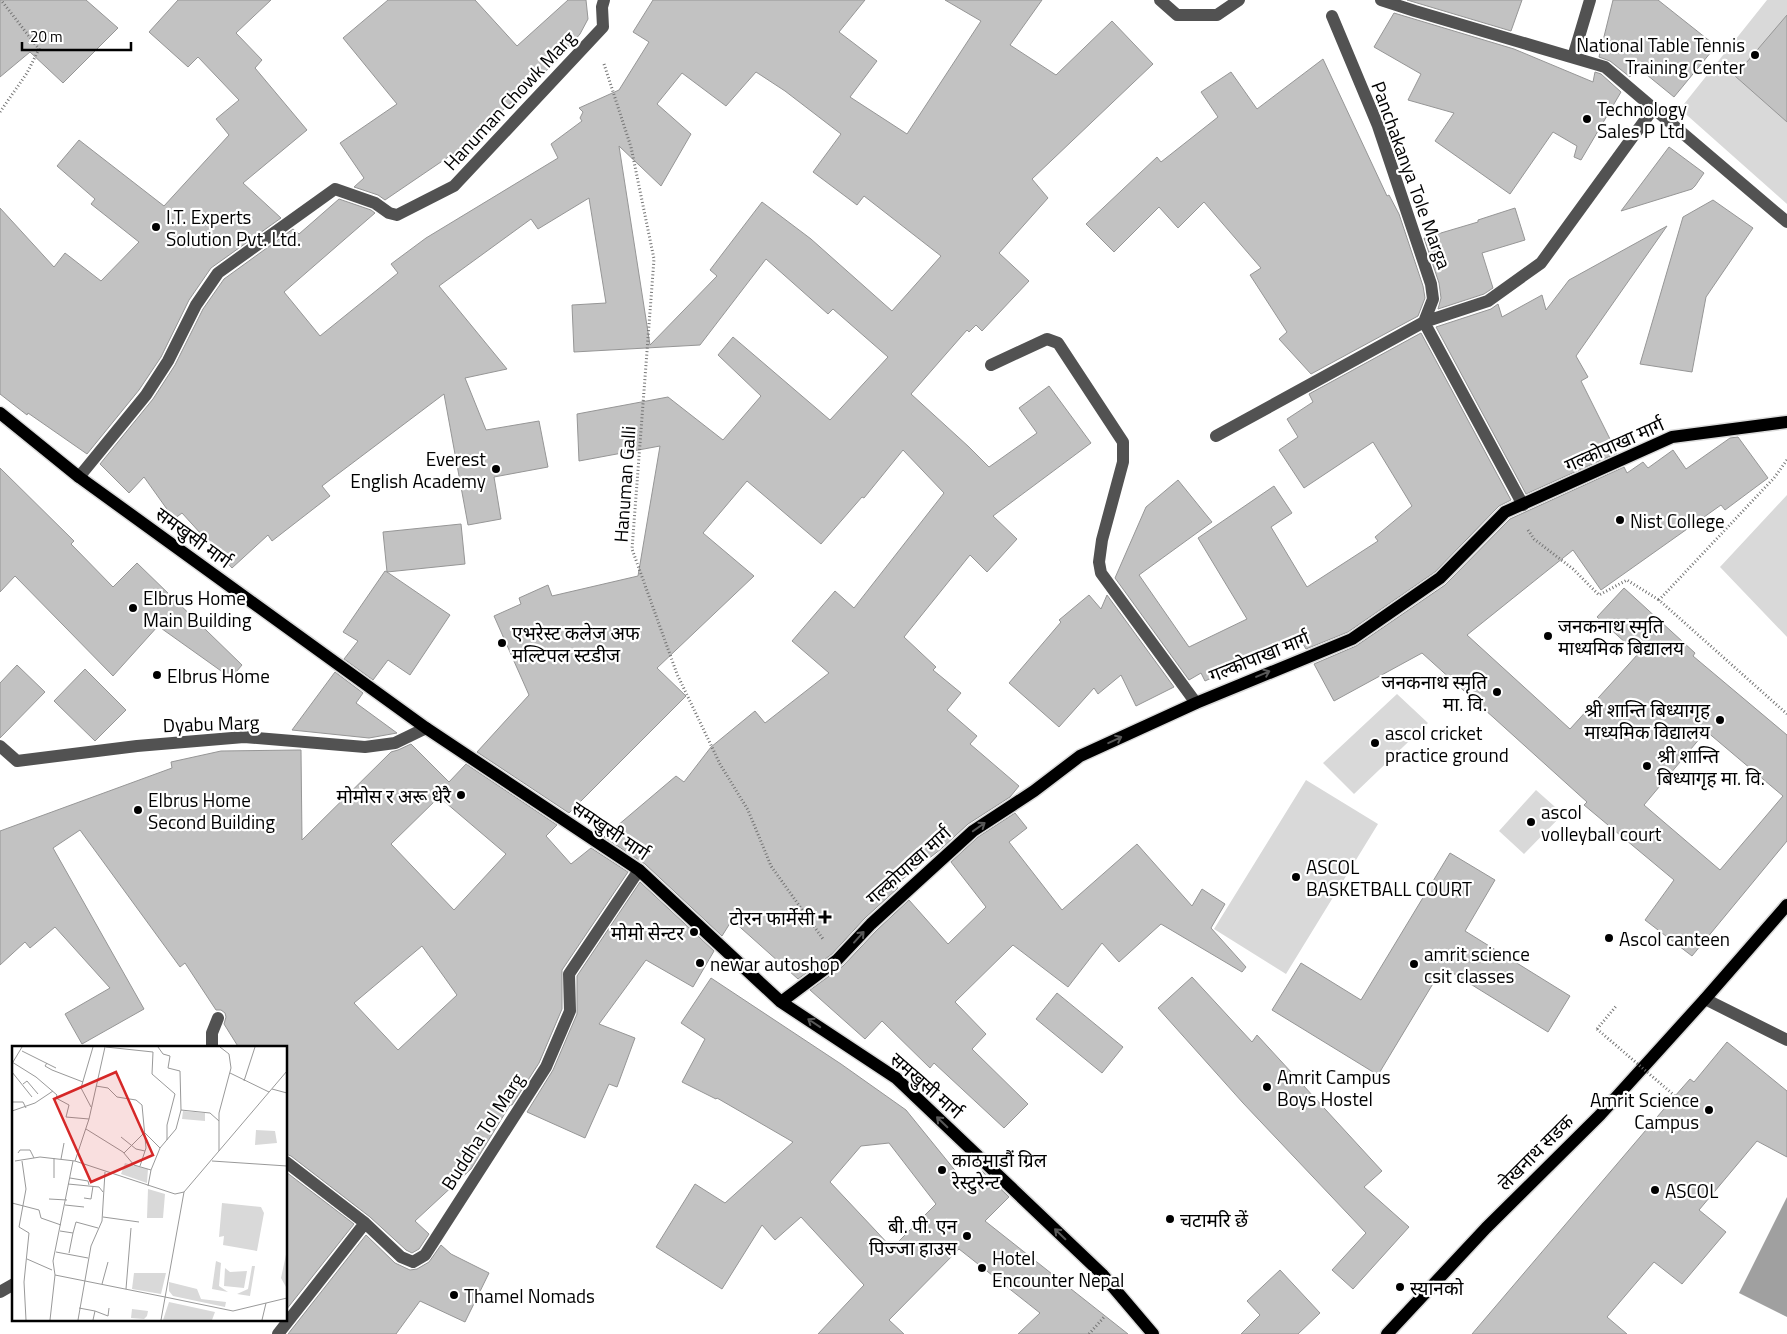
<svg xmlns="http://www.w3.org/2000/svg" width="1787" height="1334" viewBox="0 0 1787 1334" font-family="'Titillium Web','Noto Sans Devanagari',sans-serif">
<style>
.green{fill:#d9d9d9}
.water{fill:#a0a0a0}
.building{fill:#c2c2c2;stroke:#969696;fill-rule:evenodd}
.lines{fill:none;stroke-linecap:round;stroke-linejoin:round}
.major-casing{stroke:#dbdbdb;stroke-width:15}
.path{stroke:#747474;stroke-width:3;stroke-dasharray:1 2.5;stroke-linecap:butt}
.minor{stroke:#525252;stroke-width:12}
.major{stroke:#000;stroke-width:12}
.path-bridge{stroke:#747474;stroke-width:3;stroke-dasharray:1 2.5;stroke-linecap:butt}
.oneway{stroke:#595959}
.poi-dot{fill:#000;stroke:#fff;stroke-width:2}
.labels{text-anchor:middle;dominant-baseline:central;stroke-width:4.5;stroke-linejoin:round;paint-order:stroke}
.poi-label{font-size:19px;fill:#000;stroke:#fff;text-anchor:start}
.street-label{font-size:19px;fill:#000;stroke:#fff}
.inset-road{fill:none;stroke:#999;stroke-width:1}
.view{fill:#d62828;fill-opacity:0.15;stroke:#d62828;stroke-width:2.5}
.inset-edge{fill:none;stroke:#000;stroke-width:2.5}
</style>
<rect width="100%" height="100%" fill="#fff"/>
<!-- green -->
<path class="green" d="M1767,0H1787V204L1680,109Z
M1787,495V637L1720,567Z
M1397,694L1428,723L1354,794L1323,763Z
M1306,780L1378,824L1286,974L1214,929Z
M1536,790L1563,814L1524,854L1499,831Z"/>
<!-- water -->
<path class="water" d="M1787,1197V1317L1739,1293Z"/>
<!-- building -->
<path class="building" d="M0,0H86L118,28L63,83L30,52L0,77Z
M178,0H271L236,33L262,60L255,68L307,130L243,183L281,218L211,268L189,300L161,357L139,390L87,454L28,413L27,415L0,394V208L54,267L65,253L101,281L139,242L91,204L95,199L57,166L79,140L164,206L229,135L216,119L239,100L198,57L188,67L149,32Z
M388,0H475L517,46L568,0H586L588,19L580,34L557,61L460,149L385,200L378,195L354,187L364,178L340,143L397,104L343,38Z
M653,0H865L839,32L877,61L850,97L907,134L981,21L945,0H1042L1010,45L1056,75L1112,21L1153,64L1032,179L1048,198L999,253L1029,281L982,331L976,325L969,332L967,330L911,394L969,447L989,467L1037,433L1019,408L1049,386L1091,443L993,516L1017,539L987,572L970,555L904,637L936,667L933,670L961,693L947,710L977,736L970,744L1019,786L1010,797L968,824L941,849L895,885L898,888L865,918L832,954L798,979L732,920L722,936L645,864L604,837L676,776L684,782L711,747L755,711L765,723L829,673L792,641L835,591L854,608L944,493L903,450L864,498L862,497L821,544L747,481L703,533L754,576L657,668L686,696L569,813L477,752L529,695L494,616L521,604L519,598L548,585L552,596L638,576L660,446L579,461L577,414L668,397L723,440L761,396L718,355L733,337L830,420L888,357L833,309L828,314L766,259L700,345L574,352L572,305L606,303L589,198L538,229L531,219L439,286L507,369L465,378L486,430L539,421L548,467L494,477L501,519L468,525L444,394L322,486L330,496L272,541L268,535L232,568L182,513L174,519L144,477L129,493L100,464L153,399L175,365L203,309L224,279L293,229L299,234L339,199L371,210L375,213L284,292L320,336L398,273L391,264L426,238L558,158L551,144L582,121L580,118L583,112L579,108L619,90L649,42L633,32ZM756,72L785,91L841,134L813,172L857,205L864,196L941,256L892,311L811,239L762,202L710,270L717,276L650,345L619,146L661,186L691,134L657,104L682,73L726,106Z
M1407,0H1522L1511,31Z
M1613,0H1658L1716,46L1674,97L1636,66L1630,77L1610,61L1599,57Z
M1394,13L1514,49L1593,82L1595,72L1601,74L1621,92L1581,160L1574,157L1577,146L1553,132L1510,194L1435,141L1454,113L1408,100L1421,74L1374,47Z
M1787,15V122L1735,76Z
M1323,59L1387,196L1389,195L1399,214L1423,286L1425,298L1418,316L1311,374L1279,339L1287,332L1250,275L1261,268L1204,202L1178,228L1159,207L1114,252L1086,224L1157,157L1161,162L1218,117L1201,92L1231,72L1257,109Z
M1669,147L1704,173L1695,186L1692,189L1621,211Z
M1713,200L1753,228L1706,297L1692,372L1640,364L1683,217Z
M1515,208L1525,240L1482,253L1493,288L1484,294L1438,309L1441,298L1439,283L1424,238L1478,222V220Z
M1667,226L1576,356L1588,377L1581,381L1617,453L1526,494L1436,327L1491,309L1498,304L1502,317L1542,295L1546,310L1569,280Z
M1421,333L1511,500L1499,506L1435,572L1348,632L1306,649L1299,637L1205,681L1201,673L1189,680L1115,578L1146,507L1178,480L1212,522L1139,575L1189,647L1247,619L1198,538L1274,486L1292,513L1271,527L1307,587L1378,541L1375,537L1412,506L1373,442L1304,488L1279,450L1298,437L1287,419L1313,402L1309,394Z
M1738,437L1768,478L1725,510L1721,505L1601,590L1573,550L1467,635L1570,729L1638,654L1597,617L1624,588L1695,653L1693,656L1787,735V841L1692,956L1645,920L1674,880L1584,805L1587,802L1422,653L1334,701L1314,664L1356,646L1445,585L1510,519L1624,467L1627,473L1643,462L1648,468L1673,450L1686,469L1730,438ZM1706,731L1783,796L1720,870L1644,805Z
M0,468L74,541L71,544L113,587L137,563L242,665L231,678L158,626L113,676L15,576L0,592Z
M461,524L465,564L387,572L450,615L410,675L388,660L373,680L344,659L358,641L343,632L385,571L387,572L383,532Z
M1089,595L1101,609L1107,595L1174,687L1136,706L1121,675L1098,694L1094,688L1059,727L1009,683L1061,622L1059,620Z
M17,665L45,692L0,738V683Z
M85,669L126,710L95,741L54,701Z
M335,672L363,693L356,703L397,733L369,738L292,730Z
M411,744L449,782L466,764L557,825L546,836L571,864L591,848L628,872L562,970V1009L539,1063L512,1105H510L471,1169L415,1221L429,1234L419,1249L412,1253L406,1250L370,1217L291,1156L286,1154V1048H239L224,1024L226,1017L225,1013L221,1010H216L185,963L180,967L80,830L53,848L144,1009L82,1044L65,1014L110,988L55,927L30,948L25,942L0,965V831L172,768L171,762L221,751L298,750H301L302,840L391,752L398,750ZM439,797L506,854L454,910L391,844ZM422,946L457,995L398,1050L354,1003Z
M1015,813L1027,828L1009,842L1062,910L1137,844L1192,906L1202,889L1225,904L1211,928L1246,967L1242,972L1161,924L1119,962L1102,943L1068,987L1013,945L955,1002L986,1034L972,1049L1028,1104L1004,1128L934,1063L930,1068L882,1021L865,1039L810,990L843,966L877,930L909,900L948,944L986,907L951,862L978,837Z
M1450,853L1495,880L1465,931L1570,996L1548,1032L1443,967L1378,1075L1272,1010L1301,963L1361,1000Z
M640,882L714,951L693,987L646,960L599,1024L635,1038L617,1087L609,1084L585,1138L527,1112L553,1070L577,1014V976Z
M1192,977L1252,1042L1257,1035L1382,1171L1364,1187L1409,1227L1353,1289L1332,1270L1366,1233L1243,1103L1158,1008Z
M711,978L841,1064L906,1110L966,1184L982,1171L1009,1197L985,1221L1128,1334H1018L1040,1313L959,1249L889,1320L904,1334H818L864,1285L801,1217L775,1240L762,1225L722,1289L656,1247L695,1184L725,1203L793,1142L717,1098L716,1099L682,1082L705,1039L681,1023ZM889,1143L936,1204L892,1248L830,1182L861,1146Z
M1057,993L1123,1047L1102,1073L1036,1019Z
M1727,1042L1787,1091V1157L1757,1141L1699,1210L1726,1232L1682,1284L1654,1262L1607,1317L1627,1334H1472L1675,1096L1690,1079L1694,1082Z
M286,1172L354,1224L286,1310Z
M366,1235L395,1263L410,1270L417,1269L429,1262L441,1245L451,1254L489,1273L465,1322L420,1301L396,1334H288Z
M1280,1270L1320,1313L1298,1334H1241L1260,1315L1247,1301Z"/>
<g class="lines">
<!-- major casing -->
<g class="major-casing">
<path id="major" d="M0,413L79,477L426,728L639,870L781,1002L896,1078L1102,1274L1153,1334
M781,1002L837,960L871,924L973,831L1034,791L1080,756L1196,703L1352,639L1440,578L1505,512L1672,437L1787,422
M1387,1334L1486,1228L1600,1115L1705,999L1787,905"/>
</g>
<!-- path -->
<path class="path" d="M604,64L631,147L654,259L632,549L677,674L720,764L748,810L771,866L823,939
M0,112L27,73L39,49L1,0
M1787,460L1774,478L1659,600L1787,714
M1528,530L1534,539L1573,569L1599,595L1627,580L1659,600
M1597,1029L1617,1005
M1089,1334L1105,1316"/>
<!-- minor -->
<path class="minor" d="M1160,0L1177,15H1217L1239,0
M1381,0L1415,11L1605,67L1787,222
M1332,16L1378,126L1431,284L1433,299L1424,322L1523,505
M1573,57L1590,0
M991,365L1047,339L1058,343L1123,442V462L1102,540L1099,562L1101,573L1196,703
M1216,436L1424,322L1488,301L1541,263L1653,109
M79,477L146,395L168,361L196,305L218,273L335,189L375,203L389,213L397,215L454,186L603,27L602,7L604,0
M0,746L17,761L137,746L244,737L365,747L395,743L426,728
M1705,999L1787,1040
M212,1048V1033L218,1018
M286,1162L365,1223L401,1257L413,1262L425,1255L546,1067L570,1011L569,974L639,870
M0,1292L14,1284
M278,1334L365,1223"/>
<!-- major -->
<use href="#major" class="major"/>
<!-- path-bridge -->
<path class="path-bridge" d="M1597,1029L1675,1096"/>
</g>
<!-- one-way arrows -->
<defs><path id="oneway-shaft" d="M-6 0H5M1.5-3L5.5 0L1.5 3" fill="none" stroke-width="1.6" stroke-linecap="round" stroke-linejoin="round" transform="scale(1.25)"/></defs>
<g class="oneway">
<use href="#oneway-shaft" transform="translate(1263 674) rotate(-23)"/>
<use href="#oneway-shaft" transform="translate(1115 740) rotate(-25)"/>
<use href="#oneway-shaft" transform="translate(979 827) rotate(-35)"/>
<use href="#oneway-shaft" transform="translate(859 937) rotate(-48)"/>
<use href="#oneway-shaft" transform="translate(814 1023) rotate(-146)"/>
<use href="#oneway-shaft" transform="translate(942 1122) rotate(-136)"/>
<use href="#oneway-shaft" transform="translate(1060 1234) rotate(-136)"/>
</g>
<!-- markers -->
<g class="poi-dot">
<circle cx="1755" cy="55" r="5"/>
<circle cx="1587" cy="119" r="5"/>
<circle cx="156" cy="227" r="5"/>
<circle cx="496" cy="469" r="5"/>
<circle cx="1620" cy="520" r="5"/>
<circle cx="133" cy="608" r="5"/>
<circle cx="1548" cy="636" r="5"/>
<circle cx="502" cy="643" r="5"/>
<circle cx="157" cy="675" r="5"/>
<circle cx="1497" cy="692" r="5"/>
<circle cx="1720" cy="720" r="5"/>
<circle cx="1375" cy="743" r="5"/>
<circle cx="1647" cy="766" r="5"/>
<circle cx="461" cy="795" r="5"/>
<circle cx="138" cy="810" r="5"/>
<circle cx="1531" cy="822" r="5"/>
<circle cx="1296" cy="877" r="5"/>
<path d="M822.5 909.5h5v5h5v5h-5v5h-5v-5h-5v-5h5z"/>
<circle cx="694" cy="932" r="5"/>
<circle cx="1609" cy="938" r="5"/>
<circle cx="700" cy="963" r="5"/>
<circle cx="1414" cy="964" r="5"/>
<circle cx="1267" cy="1087" r="5"/>
<circle cx="1709" cy="1110" r="5"/>
<circle cx="942" cy="1170" r="5"/>
<circle cx="1655" cy="1190" r="5"/>
<circle cx="1170" cy="1219" r="5"/>
<circle cx="967" cy="1236" r="5"/>
<circle cx="982" cy="1268" r="5"/>
<circle cx="1400" cy="1287" r="5"/>
<circle cx="454" cy="1295" r="5"/>
</g>
<g class="labels">
<!-- poi labels -->
<g class="poi-label">
<text x="1745" y="44" text-anchor="end">National Table Tennis<tspan x="1745" dy="22">Training Center</tspan></text>
<text x="1597" y="108">Technology<tspan x="1597" dy="22">Sales P Ltd</tspan></text>
<text x="166" y="216">I.T. Experts<tspan x="166" dy="22">Solution Pvt. Ltd.</tspan></text>
<text x="486" y="458" text-anchor="end">Everest<tspan x="486" dy="22">English Academy</tspan></text>
<text x="1630" y="520">Nist College</text>
<text x="143" y="597">Elbrus Home<tspan x="143" dy="22">Main Building</tspan></text>
<text x="1558" y="625">जनकनाथ स्मृति<tspan x="1558" dy="22">माध्यमिक बिद्यालय</tspan></text>
<text x="512" y="632">एभरेस्ट कलेज अफ<tspan x="512" dy="22">मल्टिपल स्टडीज</tspan></text>
<text x="167" y="675">Elbrus Home</text>
<text x="1487" y="681" text-anchor="end">जनकनाथ स्मृति<tspan x="1487" dy="22">मा. वि.</tspan></text>
<text x="1710" y="709" text-anchor="end">श्री शान्ति बिध्यागृह<tspan x="1710" dy="22">माध्यमिक विद्यालय</tspan></text>
<text x="1385" y="732">ascol cricket<tspan x="1385" dy="22">practice ground</tspan></text>
<text x="1657" y="755">श्री शान्ति<tspan x="1657" dy="22">बिध्यागृह मा. वि.</tspan></text>
<text x="451" y="795" text-anchor="end">मोमोस र अरू धेरै</text>
<text x="148" y="799">Elbrus Home<tspan x="148" dy="22">Second Building</tspan></text>
<text x="1541" y="811">ascol<tspan x="1541" dy="22">volleyball court</tspan></text>
<text x="1306" y="866">ASCOL<tspan x="1306" dy="22">BASKETBALL COURT</tspan></text>
<text x="815" y="917" text-anchor="end">टोरन फार्मेसी</text>
<text x="684" y="932" text-anchor="end">मोमो सेन्टर</text>
<text x="1619" y="938">Ascol canteen</text>
<text x="1424" y="953">amrit science<tspan x="1424" dy="22">csit classes</tspan></text>
<text x="710" y="963">newar autoshop</text>
<text x="1277" y="1076">Amrit Campus<tspan x="1277" dy="22">Boys Hostel</tspan></text>
<text x="1699" y="1099" text-anchor="end">Amrit Science<tspan x="1699" dy="22">Campus</tspan></text>
<text x="952" y="1159">काठमाडौं ग्रिल<tspan x="952" dy="22">रेस्टुरेन्ट</tspan></text>
<text x="1665" y="1190">ASCOL</text>
<text x="1180" y="1219">चटामरि छें</text>
<text x="957" y="1225" text-anchor="end">बी. पी. एन<tspan x="957" dy="22">पिज्जा हाउस</tspan></text>
<text x="992" y="1257">Hotel<tspan x="992" dy="22">Encounter Nepal</tspan></text>
<text x="1410" y="1287">स्यानको</text>
<text x="464" y="1295">Thamel Nomads</text>
</g>
<!-- street labels -->
<g class="street-label">
<text transform="translate(509 100) rotate(-47)">Hanuman Chowk Marg</text>
<text transform="translate(1412 175) rotate(70)">Panchakanya Tole Marga</text>
<text transform="translate(1614 444) rotate(-24)">गल्कोपाखा मार्ग</text>
<text transform="translate(624 484) rotate(-86)">Hanuman Galli</text>
<text transform="translate(194 537) rotate(36)">समखुसी मार्ग</text>
<text transform="translate(1259 656) rotate(-22)">गल्कोपाखा मार्ग</text>
<text transform="translate(211 723) rotate(-2)">Dyabu Marg</text>
<text transform="translate(611 830) rotate(34)">समखुसी मार्ग</text>
<text transform="translate(908 865) rotate(-42)">गल्कोपाखा मार्ग</text>
<text transform="translate(927 1085) rotate(41)">समखुसी मार्ग</text>
<text transform="translate(482 1131) rotate(-57)">Buddha Tol Marg</text>
<text transform="translate(1535 1152) rotate(-45)">लेखनाथ सडक</text>
</g>
</g>
<!-- overview -->
<g transform="translate(12 1046)">
<rect width="275" height="275" fill="#fff"/>
<path d="M171,65L193,67V75L170,73ZM244,84L263,85L265,97L243,99ZM113,117L136,123L135,137L109,128ZM136,143L153,148L151,172H135ZM210,157L249,161L252,167L245,205L211,199L212,190L207,191ZM275,204V241H274L269,232ZM204,215L209,217L207,240L216,246L200,243ZM240,220H243L238,250L225,248L236,243ZM213,222L218,226L235,225L232,242L212,240ZM122,227H154L149,248L120,243ZM157,236L185,243L189,253L214,256L213,261L161,250L157,245ZM157,256L203,266L200,274H151ZM120,263L136,265L135,270L132,273L119,272Z" fill="#d9d9d9"/>
<path class="inset-road" d="M94,1L141,6L140,28L163,48L155,79V94M146,1L151,8L158,10L156,22L168,25L169,64M10,5L44,22M0,16L24,31L45,49L44,52L57,59L54,71L77,73M1,16L10,1M35,17L33,20L40,24L71,36M0,26L20,51M218,27L257,46M232,35L243,1M11,38L15,35L26,48M84,40L96,42L105,51L124,54L130,59L134,102L128,120M260,43L275,47M0,56H11L14,62M79,61L69,42L81,1M169,64L198,67L207,75M0,65L23,57L41,45M74,83L111,106L122,119L139,124L136,140M132,86L148,102M109,91L124,103L133,105M207,105V67L219,22L217,8L208,1M6,107L8,104H18L22,112M112,107L131,88M42,112V132M49,113L52,97M3,115L28,111L63,115L163,148L172,146M63,115L77,73L93,1M200,115L275,120M139,124L148,102L164,83L169,64M58,132L76,135L77,139M56,138L87,141L91,146M72,152L79,153L81,140M37,153L55,154M0,157L27,164L29,172L49,179M53,159L72,161M91,171L127,176M7,181L17,187L12,236L14,274M7,181L14,143L10,115M48,185L61,187L64,176L86,182M44,206L76,212M57,207L61,187M15,213L40,224M43,229L41,215L61,115M43,229L153,251M90,238L96,216M114,243L119,182M153,251L221,265L275,252M67,262L83,265L81,274M83,265L96,270L97,262M38,274L43,229M66,274L79,200L90,175L93,126M149,274L172,146L275,25M250,274L254,257"/>
<path class="view" d="M104,26L141,109L79,136L42,53Z"/>
<rect width="275" height="275" class="inset-edge"/>
</g>
<!-- scale -->
<path d="M22 42v8h109v-8" fill="none" stroke="#000000" stroke-width="2.5"/>
<text x="30" y="42" font-size="15" fill="#000000" stroke="#ffffff" stroke-width="4" paint-order="stroke">20 m</text>
</svg>
